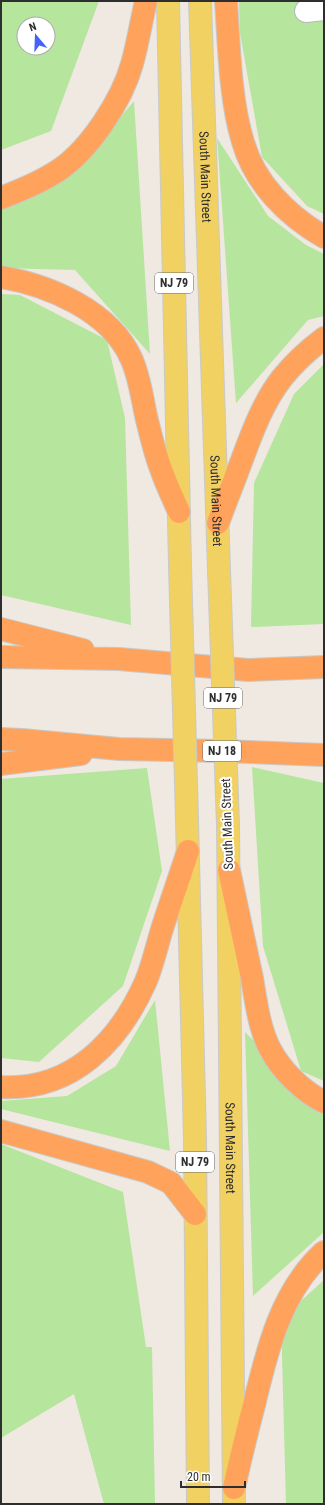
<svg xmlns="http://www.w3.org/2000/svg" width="325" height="1505" viewBox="0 0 325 1505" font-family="'Roboto Condensed',sans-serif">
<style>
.green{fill:#b6e59e;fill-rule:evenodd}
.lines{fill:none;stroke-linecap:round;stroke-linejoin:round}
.street-casing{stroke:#b4b7c1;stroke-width:24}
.primary-casing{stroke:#c9c9c9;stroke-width:24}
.highway-casing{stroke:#c9c9c9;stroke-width:24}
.street{stroke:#fff;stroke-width:22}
.primary{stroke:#f2d163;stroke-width:22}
.highway{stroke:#ffa35c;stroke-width:22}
.primary-bridge-casing{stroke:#c9c9c9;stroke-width:24;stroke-linecap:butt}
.primary-bridge{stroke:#f2d163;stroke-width:22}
.labels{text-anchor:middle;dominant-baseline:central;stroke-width:4;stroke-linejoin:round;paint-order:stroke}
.shield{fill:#fff;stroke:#6d6d6d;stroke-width:1}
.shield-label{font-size:12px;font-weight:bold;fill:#2e2e2e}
.street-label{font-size:13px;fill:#2e2e2e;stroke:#fff}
</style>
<rect width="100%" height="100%" fill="#efe9e1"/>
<!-- green -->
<path class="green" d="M1,1H99L51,131L1,150ZM24,24H48V48H24Z
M239,1H324V214L307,206L262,157L240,33Z
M134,101L150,354L75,270L1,268V207L73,174Z
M217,138L268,216L306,245L324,254V316L308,320L236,403Z
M1,294L20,295L107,340L125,418L131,625L1,595Z
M324,364V624L251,627L254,483L294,394Z
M252,767L324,783V1081L301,1071L263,946Z
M147,768L162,871L123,986L39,1062L1,1058V779Z
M155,1000L170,1151L1,1109V1101L67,1096L116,1066Z
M245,1032L324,1111V1232L253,1296Z
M1,1144L123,1192L146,1347H152L155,1504H104L74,1394L1,1438Z
M324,1280V1504H286L281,1319Z"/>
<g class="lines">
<!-- street casing -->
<g class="street-casing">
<path id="street" d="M306,11L324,9"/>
</g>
<!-- primary casing -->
<g class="primary-casing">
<g id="primary">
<path d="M168,1L180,565"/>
<path id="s1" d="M200,1L219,570"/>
<path d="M187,820L195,1139L198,1504"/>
<path id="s2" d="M228,825L234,1504"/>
</g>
</g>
<!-- highway casing -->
<g class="highway-casing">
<path id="highway" d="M226,1C229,45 230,100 243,142C255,184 288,216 324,237
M1,198C21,190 41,182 59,170C90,149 122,100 132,64C138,43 141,22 146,1
M1,277C49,285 110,311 131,358C140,377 142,399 147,420C151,436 155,454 161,469C166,484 173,498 179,512
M218,523C226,501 235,479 243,457C253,430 264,401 282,378C294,363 308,350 324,338
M1,629L83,650
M1,657L119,659L248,670L324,667
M1,739L22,740L119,749L223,751L324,755
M1,764L81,754
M229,870C237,906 244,942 252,978C256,1001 259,1028 270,1049C281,1070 302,1091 324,1102
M1,1087C72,1091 119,1042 146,981C153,964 157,945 163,926C171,901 180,876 188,851
M1,1131L148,1172L171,1183L195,1214
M234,1488C240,1460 247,1432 254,1405C267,1350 281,1291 324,1252"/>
</g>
<!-- street -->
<use href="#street" class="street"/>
<!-- primary -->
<use href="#primary" class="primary"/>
<!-- highway -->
<use href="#highway" class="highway"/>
<!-- primary-bridge casing -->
<g class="primary-bridge-casing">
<path id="primary-bridge" d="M180,565L187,820
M219,570L228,825"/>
</g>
<!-- primary-bridge -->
<use href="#primary-bridge" class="primary-bridge"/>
</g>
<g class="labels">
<!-- shield labels -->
<g class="shield">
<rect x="155" y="273" width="38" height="20" rx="3"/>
<rect x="204" y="688" width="38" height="20" rx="3"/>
<rect x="203" y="741" width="38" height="20" rx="3"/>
<rect x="176" y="1152" width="38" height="20" rx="3"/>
</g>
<g class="shield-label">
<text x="174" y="283">NJ 79</text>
<text x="223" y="698">NJ 79</text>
<text x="222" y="751">NJ 18</text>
<text x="195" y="1162">NJ 79</text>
</g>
<!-- street labels -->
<g class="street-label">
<text stroke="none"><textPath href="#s1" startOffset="176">South Main Street</textPath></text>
<text stroke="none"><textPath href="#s1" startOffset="500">South Main Street</textPath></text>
<text transform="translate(227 824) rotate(-92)">South Main Street</text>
<text stroke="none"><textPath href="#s2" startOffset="323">South Main Street</textPath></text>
</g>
</g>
<!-- border -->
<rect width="325" height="1505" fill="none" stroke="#2e2e2e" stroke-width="4"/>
<!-- north arrow -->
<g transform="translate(36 36) rotate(341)"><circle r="19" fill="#ffffff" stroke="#ababab"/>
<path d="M0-3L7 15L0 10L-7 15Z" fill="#4264fb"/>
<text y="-6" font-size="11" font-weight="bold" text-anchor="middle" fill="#2e2e2e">N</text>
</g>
<!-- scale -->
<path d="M181 1481v6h64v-6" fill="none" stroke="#2e2e2e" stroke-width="2"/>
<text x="187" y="1481" font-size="12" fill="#2e2e2e" stroke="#ffffff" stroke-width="3" paint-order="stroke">20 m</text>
</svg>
